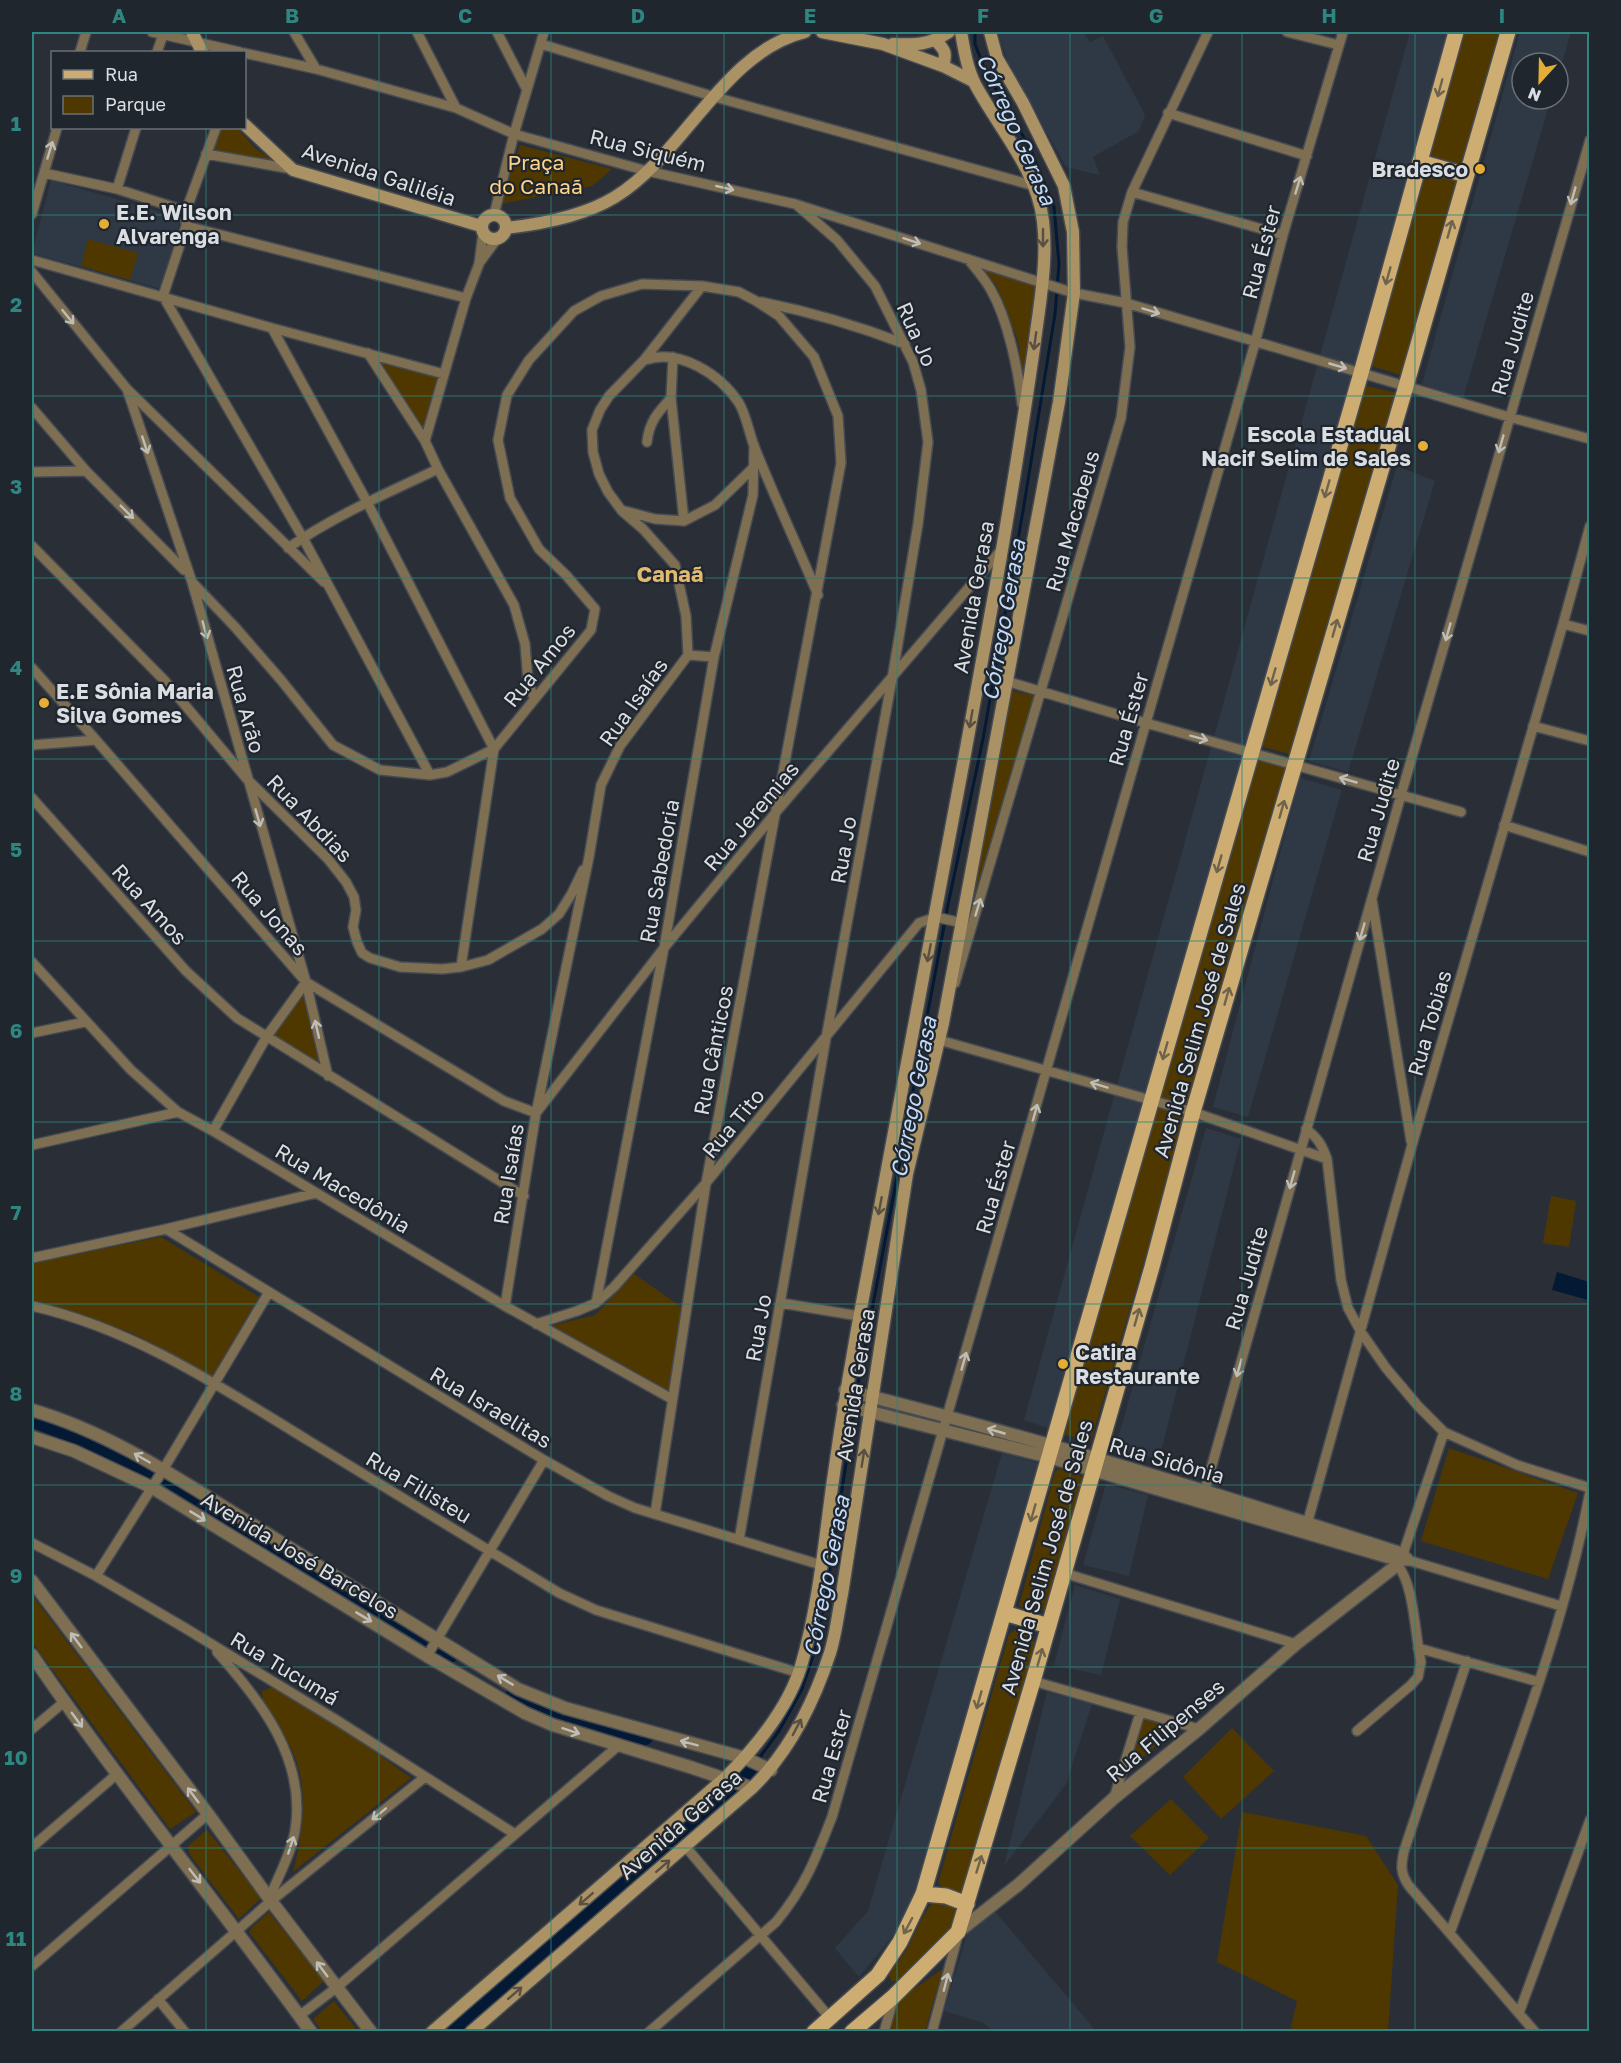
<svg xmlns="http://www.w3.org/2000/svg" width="1621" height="2063" viewBox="0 0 1621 2063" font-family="'Golos Text',sans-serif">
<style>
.built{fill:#2f3945}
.green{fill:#4f3800}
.water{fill:#031934}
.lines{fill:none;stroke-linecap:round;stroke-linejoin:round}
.stream{stroke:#031934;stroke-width:3}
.river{stroke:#031934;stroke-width:18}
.minor-casing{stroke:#464b53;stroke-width:12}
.tertiary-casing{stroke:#464b53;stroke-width:15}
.secondary-casing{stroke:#464b53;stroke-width:15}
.primary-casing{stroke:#464b53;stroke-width:18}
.minor{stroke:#7e6f52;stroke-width:9}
.tertiary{stroke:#7e6f52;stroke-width:12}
.secondary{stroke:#ab9264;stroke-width:12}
.primary{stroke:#cdad72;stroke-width:15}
.oneway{stroke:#6e634c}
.oneway2{stroke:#bebdb8}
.oneway3{stroke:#585143}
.grid{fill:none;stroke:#2d8680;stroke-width:1.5;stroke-opacity:0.55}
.poi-dot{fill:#e4ad35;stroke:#20262d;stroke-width:2}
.labels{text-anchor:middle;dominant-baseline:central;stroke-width:4.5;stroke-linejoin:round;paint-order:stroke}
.street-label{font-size:21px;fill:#dadee3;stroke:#20262d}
.park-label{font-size:21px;fill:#fdd488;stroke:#20262d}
.poi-label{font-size:21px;font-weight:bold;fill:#dadee3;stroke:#20262d;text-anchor:start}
.water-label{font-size:22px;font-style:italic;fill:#c2dbfc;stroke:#20262d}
.neighbourhood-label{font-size:22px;font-weight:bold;fill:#e0ba73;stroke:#20262d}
.neatline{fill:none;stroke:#2d8680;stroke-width:2}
.grid-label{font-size:20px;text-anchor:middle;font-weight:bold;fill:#2d8680}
</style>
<rect width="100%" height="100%" fill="#2a2f37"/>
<!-- built -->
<path class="built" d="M998,32H1083L1090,42L1103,36L1145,115L1139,131L1093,157L1100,175L1066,167L1009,65Z
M1410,32H1450L1051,1429L1024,1420Z
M1520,32H1571L1558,76V63H1522V99H1551L1463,398L1422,384Z
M51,180L181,218L161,289L32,253Z
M1397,466L1435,481L1348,772L1309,761Z
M1300,778L1342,790L1248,1117L1213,1107Z
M1206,1128L1241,1139L1159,1459L1115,1449Z
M1002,1453L1041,1464L920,1882L897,1931L859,1977L835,1948L868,1911Z
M1106,1484L1148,1495L1129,1576L1083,1565Z
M1075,1585L1120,1599L1101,1675L1054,1665Z
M1047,1692L1092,1704L1066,1784L1004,1866Z
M993,1909L1096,2031H992L984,2023L944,2011L968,1931Z"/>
<!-- green -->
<path class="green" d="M1463,32H1502L1461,166L1429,155Z
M218,128H237L256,149L280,165L209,148Z
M520,145L612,169L592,186L500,204Z
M1425,172L1459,180L1401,375L1369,365Z
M88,239L138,253L130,280L81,266Z
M980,265L1038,285L1025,391L1018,341L997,287Z
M375,358L441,376L423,433Z
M1363,385L1397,393L1290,754L1259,746Z
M1010,690L1035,696L958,965Z
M1254,760L1288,767L1190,1105L1158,1096Z
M306,988L323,1069L270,1036Z
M1155,1107L1187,1116L1091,1441L1062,1434Z
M1551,1196L1576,1201L1569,1247L1543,1243Z
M161,1237L259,1297L212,1376L132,1333L51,1305L32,1300V1263Z
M634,1274L683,1308L670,1391L551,1326L595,1315Z
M1449,1448L1578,1493L1548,1579L1421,1541Z
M1059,1469L1080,1475L1083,1479L1045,1610L1031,1614L1019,1606L1055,1472Z
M32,1595L196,1812L170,1829L32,1642Z
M1015,1630L1033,1635L1035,1644L966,1889C955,1894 946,1892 938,1883L1009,1634Z
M273,1687L337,1724L411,1778L293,1872C303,1833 310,1786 291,1748C282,1730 262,1712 262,1691Z
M1145,1709L1185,1720L1122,1776Z
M1232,1728L1274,1771L1221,1819L1183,1777Z
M1171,1799L1209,1838L1170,1875L1130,1836Z
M1242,1812L1366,1836L1398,1885L1388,2031H1290L1297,2001L1217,1962Z
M207,1830L261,1898L239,1919L190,1855L188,1846Z
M939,1899L958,1908C957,1934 917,1964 899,1981H892L889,1976C892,1967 900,1960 905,1952C915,1938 924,1905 939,1899Z
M269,1912L324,1981L302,2001L249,1932L252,1927Z
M943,1969L925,2031L889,2032L896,2001Z
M334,2001L358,2031H322L313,2019Z"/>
<!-- water -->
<path class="water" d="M1557,1272L1589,1282L1588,1300L1552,1290Z"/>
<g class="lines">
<!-- stream -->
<path class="stream" d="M857,1390L948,905L983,739L1023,511L1055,314L1059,264L1054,207L1030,148L985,70L975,44V32
M757,1761L779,1731L802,1689L812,1659L824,1608L854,1411"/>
<!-- river -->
<path class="river" d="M32,1418L79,1436L129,1461L204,1505L450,1654
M515,1692C557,1713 600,1724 645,1736
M449,2032L756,1763"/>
<!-- minor casing -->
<g class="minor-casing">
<path id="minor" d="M152,32L240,52
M294,32L316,69
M417,32L456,108
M497,32L527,90
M1287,32L1339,45
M541,44L715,97L1035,186
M80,52L86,32
M157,52L163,35
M244,53L316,69L456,108L514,134L647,171L795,204L1074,293L1126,303L1509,417L1590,439
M1168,113L1307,156
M216,128L186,211V226L163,296L303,538L430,775
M206,154L292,169
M44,173L117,189L186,211
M117,189L136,128
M1132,192L1283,235
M32,214L57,128
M494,215L514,134L544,32
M186,226L466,298
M968,259C976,269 985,279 991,290C1008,320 1018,369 1022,404
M32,260L272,328L444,374
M480,262L497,239
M32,272L127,389L324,582
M761,302C811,312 858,326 905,344
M272,328L367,502L494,749
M368,353L425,441L438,469L514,605L525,644L528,681L534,698
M673,357L671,398L684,521
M645,360C679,348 720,374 739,403C746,415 749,432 754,446C774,496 797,545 818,595
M127,389L192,582L306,982L328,1076
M32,408L86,471L184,570
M425,441L466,298L479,264L483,233
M647,442C649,422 658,412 671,398
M32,472L86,471
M625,511L655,519L684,521L715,505L754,467
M32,546L164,680L246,778L328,859L346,882L354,897L356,910L353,927L357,942L362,953L370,958L400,967L442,969L461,967L488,960L542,929L559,914L572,893L583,870
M288,548C334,516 387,493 438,469
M192,582L235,627L281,680L333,745L380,770L430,775L447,772L494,749L591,630L595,609L566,575L539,549L510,498L498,440L507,395L529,360L574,311L601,296L642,284L702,286L739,292L756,301L779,316L814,357L838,416L841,463L706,1183L655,1514
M1563,624L1590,631
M688,655L714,657
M32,668L96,740L306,982L504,1101L536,1113L664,948L777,811L1002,549
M1006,681L1146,723L1461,812
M1533,726L1590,741
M32,745L96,740
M32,798L186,971L237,1018L524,1196
M1504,825L1590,852
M1372,900L1411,1141
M32,962L131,1070L178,1112L213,1131L505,1306L672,1399
M461,967L494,749
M955,983L1121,418L1130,347L1122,247L1123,222L1132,192L1208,32
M32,1033L85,1022
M939,1040L1193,1112L1327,1159
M1306,1129C1318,1138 1322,1145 1327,1159L1341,1280L1348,1308L1361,1332L1386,1368L1418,1406L1444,1432L1517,1465L1590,1488
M213,1131L267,1036L306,982
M32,1145L178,1112
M166,1229L544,1460L608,1496L635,1508L821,1565
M32,1258L166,1229L316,1193
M596,1303L664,948L714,657L753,495L754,445
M781,1303L859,1316
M32,1306C134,1329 221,1387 309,1441C393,1492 476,1543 559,1593L596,1610L799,1673
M505,1306L536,1113L589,857L601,785L620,746L688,655L686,616L675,565L643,529L622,511L608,492L599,474L593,452L592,430L600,410L609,396L644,360L702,286
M536,1324L577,1311L596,1303L614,1287L706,1183L919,923L936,917L962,923
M1203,1497L1401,795L1590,140
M1306,1528L1412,1145L1563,624L1590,526
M739,1540L826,1038L892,679L918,524L928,442L921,390L913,362L875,286L837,240L798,206
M32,1543L96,1576L185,1628L338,1721L515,1834
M1408,1558L1403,1554L1444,1432
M1401,1561H1411L1561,1606
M1064,1573L1296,1644
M96,1576L163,1470L269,1292
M1418,1648L1539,1682
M217,1652C261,1701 307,1760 295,1831C291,1854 278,1877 269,1899
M427,1656L544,1460
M1467,1661L1404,1851C1401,1865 1400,1873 1409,1886L1535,2032
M1033,1681L1199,1729
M32,1729L64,1702
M1357,1731L1411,1685L1418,1677L1421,1662C1415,1636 1414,1582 1397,1565
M1114,1798L1140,1713
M685,1846L830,2018
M32,1847L117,1774
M1450,1933C1501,1788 1561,1643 1590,1491
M32,1966L208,1814
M158,1999L185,2032
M1519,2013L1590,1820
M299,2016L336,1988L618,1746
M121,2032L271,1901L425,1777
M649,2032L776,1922C805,1887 816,1858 832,1817L1255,343L1283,235L1343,32
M884,2032L893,2000
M932,2032L958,1935"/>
</g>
<!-- tertiary casing -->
<g class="tertiary-casing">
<path id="tertiary" d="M845,1390C1033,1437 1219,1494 1403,1554L1397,1565L1296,1644L1199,1729L1114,1798L1018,1885L958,1932
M843,1405L1049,1457L1388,1557
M32,1410C111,1433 180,1480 250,1523C339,1579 428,1634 518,1689L565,1708L745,1758L771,1770
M32,1437L74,1451L151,1487L427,1656L525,1713L553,1725L690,1767L752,1788
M32,1581L208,1814L271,1901L371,2032
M32,1655C120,1784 219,1905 311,2032"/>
</g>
<!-- secondary casing -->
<g class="secondary-casing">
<path id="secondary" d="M192,32L202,52
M822,32L883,44L943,66L973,81
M936,41C945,50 947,53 943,66
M893,44C917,45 929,45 949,32
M244,124L293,170L481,226
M482 227a12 12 0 1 1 24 0a12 12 0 1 1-24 0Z
M506,228C542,224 584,216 615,197C684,155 723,52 805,32
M432,2032L725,1778C756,1747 788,1709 801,1666C818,1608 824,1547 832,1487C842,1415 854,1343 868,1271C912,1039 956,806 998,573C1011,498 1023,424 1034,348C1039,307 1048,263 1043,221C1037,169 999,129 975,84C967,68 964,49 961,32
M471,2032L752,1788C789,1752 814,1702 830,1653C836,1634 838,1613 842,1594L907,1174L943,1023L1059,402L1074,293L1073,232L1064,186L1023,103L997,58L990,32"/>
</g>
<!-- primary casing -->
<g class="primary-casing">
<path id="primary" d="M1420,162L1466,175
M1004,1613L1049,1626
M923,1894L946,1896L967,1904
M814,2032L878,1975L900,1942L923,1894L1361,373L1456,32
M852,2032L893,1997L958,1932L1033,1681L1152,1267L1193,1112L1406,386L1508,32"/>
</g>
<!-- minor -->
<use href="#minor" class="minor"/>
<!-- tertiary -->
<use href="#tertiary" class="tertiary"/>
<!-- secondary -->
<use href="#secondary" class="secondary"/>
<!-- primary -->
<use href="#primary" class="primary"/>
</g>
<!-- one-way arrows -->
<defs><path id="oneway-shaft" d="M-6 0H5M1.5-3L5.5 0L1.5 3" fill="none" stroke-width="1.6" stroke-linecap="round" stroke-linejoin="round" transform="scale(1.5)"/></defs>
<g class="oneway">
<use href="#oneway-shaft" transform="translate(1440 88) rotate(105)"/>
<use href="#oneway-shaft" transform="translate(1450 229) rotate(-74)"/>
<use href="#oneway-shaft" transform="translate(1388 276) rotate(106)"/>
<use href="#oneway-shaft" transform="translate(1327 489) rotate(106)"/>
<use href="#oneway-shaft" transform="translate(1335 628) rotate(-74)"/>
<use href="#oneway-shaft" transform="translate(1273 677) rotate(106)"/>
<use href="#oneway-shaft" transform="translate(1282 809) rotate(-74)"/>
<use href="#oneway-shaft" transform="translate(1219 864) rotate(106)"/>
<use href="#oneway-shaft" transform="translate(1227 996) rotate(-74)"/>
<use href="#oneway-shaft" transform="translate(1165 1051) rotate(106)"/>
<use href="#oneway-shaft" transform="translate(1137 1317) rotate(-74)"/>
<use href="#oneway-shaft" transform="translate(1033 1513) rotate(106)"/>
<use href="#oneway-shaft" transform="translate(1040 1657) rotate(-74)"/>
<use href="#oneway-shaft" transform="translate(979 1700) rotate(106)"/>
<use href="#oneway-shaft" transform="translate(979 1864) rotate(-73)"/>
<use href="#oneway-shaft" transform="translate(908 1926) rotate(118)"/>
</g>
<g class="oneway2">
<use href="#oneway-shaft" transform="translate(50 150) rotate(-73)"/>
<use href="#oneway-shaft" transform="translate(1298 185) rotate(-73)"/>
<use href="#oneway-shaft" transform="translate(725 188) rotate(13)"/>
<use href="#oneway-shaft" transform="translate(1573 196) rotate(106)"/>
<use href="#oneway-shaft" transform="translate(912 241) rotate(18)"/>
<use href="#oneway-shaft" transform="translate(1151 311) rotate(17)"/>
<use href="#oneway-shaft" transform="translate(68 317) rotate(51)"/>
<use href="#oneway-shaft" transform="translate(1338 366) rotate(16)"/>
<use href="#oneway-shaft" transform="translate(1501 444) rotate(106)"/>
<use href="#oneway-shaft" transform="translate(145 445) rotate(72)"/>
<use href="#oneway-shaft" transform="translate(127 512) rotate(45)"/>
<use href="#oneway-shaft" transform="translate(205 630) rotate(74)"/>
<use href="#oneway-shaft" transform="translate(1448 632) rotate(106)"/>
<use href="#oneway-shaft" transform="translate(1199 738) rotate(15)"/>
<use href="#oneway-shaft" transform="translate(1348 780) rotate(-164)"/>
<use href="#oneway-shaft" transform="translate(258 818) rotate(74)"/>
<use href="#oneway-shaft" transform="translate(978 907) rotate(-73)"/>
<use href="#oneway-shaft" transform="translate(1362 932) rotate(106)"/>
<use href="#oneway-shaft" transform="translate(317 1029) rotate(-103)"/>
<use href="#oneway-shaft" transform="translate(1099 1085) rotate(-163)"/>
<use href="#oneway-shaft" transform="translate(1035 1113) rotate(-74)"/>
<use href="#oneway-shaft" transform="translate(1292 1180) rotate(106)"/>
<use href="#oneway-shaft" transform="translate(964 1361) rotate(-74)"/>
<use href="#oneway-shaft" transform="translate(1239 1368) rotate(106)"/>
<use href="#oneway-shaft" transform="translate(996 1431) rotate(-164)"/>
<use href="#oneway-shaft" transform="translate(142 1458) rotate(-150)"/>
<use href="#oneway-shaft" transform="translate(198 1516) rotate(31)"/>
<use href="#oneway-shaft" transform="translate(364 1617) rotate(31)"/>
<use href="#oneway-shaft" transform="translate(76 1640) rotate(-127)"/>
<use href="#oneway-shaft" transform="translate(505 1680) rotate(-149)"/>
<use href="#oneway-shaft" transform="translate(77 1720) rotate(54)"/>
<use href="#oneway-shaft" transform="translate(571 1731) rotate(18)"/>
<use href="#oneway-shaft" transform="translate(689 1743) rotate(-165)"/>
<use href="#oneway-shaft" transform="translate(193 1795) rotate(-127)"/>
<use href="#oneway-shaft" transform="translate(379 1814) rotate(141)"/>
<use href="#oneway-shaft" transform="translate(291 1845) rotate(-72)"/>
<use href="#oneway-shaft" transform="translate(195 1876) rotate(52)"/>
<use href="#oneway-shaft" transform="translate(322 1969) rotate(-127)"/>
<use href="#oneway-shaft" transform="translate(946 1982) rotate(-76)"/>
</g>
<g class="oneway3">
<use href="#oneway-shaft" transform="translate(1043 238) rotate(90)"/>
<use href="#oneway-shaft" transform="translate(1035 341) rotate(98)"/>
<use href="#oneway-shaft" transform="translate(971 719) rotate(100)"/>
<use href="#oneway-shaft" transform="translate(929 953) rotate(101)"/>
<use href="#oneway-shaft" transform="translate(880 1206) rotate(101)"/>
<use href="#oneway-shaft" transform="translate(863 1458) rotate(-81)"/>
<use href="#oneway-shaft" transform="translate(797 1727) rotate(-62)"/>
<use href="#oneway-shaft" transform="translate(663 1866) rotate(-41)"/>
<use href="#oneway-shaft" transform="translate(586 1899) rotate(139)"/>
<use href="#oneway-shaft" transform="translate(515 1993) rotate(-41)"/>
</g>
<!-- grid -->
<path class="grid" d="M206,32V52M379,32V2032M551,32V2032M724,32V2032M897,32V2032M1070,32V2032M1242,32V2032M1415,32V2032M206,128V2032M32,215H1590M32,396H1590M32,578H1590M32,759H1590M32,941H1590M32,1122H1590M32,1304H1590M32,1485H1590M32,1667H1590M32,1848H1590"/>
<!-- markers -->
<g class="poi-dot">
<circle cx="1480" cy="169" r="6"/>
<circle cx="104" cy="224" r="6"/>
<circle cx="1423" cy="446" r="6"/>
<circle cx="44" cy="703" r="6"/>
<circle cx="1063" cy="1364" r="6"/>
</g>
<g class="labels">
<!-- street labels -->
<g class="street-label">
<text transform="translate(648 150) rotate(14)">Rua Siquém</text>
<text transform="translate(379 174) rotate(18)">Avenida Galiléia</text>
<text transform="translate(1261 252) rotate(-75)">Rua Éster</text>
<text transform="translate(917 334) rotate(66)">Rua Jo</text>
<text transform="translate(1512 343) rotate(-74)">Rua Judite</text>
<text transform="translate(1072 521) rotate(-74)">Rua Macabeus</text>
<text transform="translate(973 597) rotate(-80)">Avenida Gerasa</text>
<text transform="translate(539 665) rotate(-51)">Rua Amos</text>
<text transform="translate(633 702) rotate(-55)">Rua Isaías</text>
<text transform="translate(246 709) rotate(74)">Rua Arão</text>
<text transform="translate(1128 719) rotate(-74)">Rua Éster</text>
<text transform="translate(1378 810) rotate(-74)">Rua Judite</text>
<text transform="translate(751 816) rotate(-50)">Rua Jeremias</text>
<text transform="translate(310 818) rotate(46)">Rua Abdias</text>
<text transform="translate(843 850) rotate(-80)">Rua Jo</text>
<text transform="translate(659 871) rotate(-80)">Rua Sabedoria</text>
<text transform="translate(150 904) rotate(48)">Rua Amos</text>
<text transform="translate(270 913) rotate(49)">Rua Jonas</text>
<text transform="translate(1199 1020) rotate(-74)">Avenida Selim José de Sales</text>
<text transform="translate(1429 1023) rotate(-74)">Rua Tobias</text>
<text transform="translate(713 1050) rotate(-79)">Rua Cânticos</text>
<text transform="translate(733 1123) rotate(-50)">Rua Tito</text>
<text transform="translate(508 1174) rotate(-81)">Rua Isaías</text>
<text transform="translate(995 1187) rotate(-74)">Rua Éster</text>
<text transform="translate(343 1188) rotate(31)">Rua Macedônia</text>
<text transform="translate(1246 1278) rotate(-74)">Rua Judite</text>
<text transform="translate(758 1328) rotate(-80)">Rua Jo</text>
<text transform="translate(855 1385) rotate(-81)">Avenida Gerasa</text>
<text transform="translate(491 1407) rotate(31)">Rua Israelitas</text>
<text transform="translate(1167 1460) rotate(16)">Rua Sidônia</text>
<text transform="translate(419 1487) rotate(31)">Rua Filisteu</text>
<text transform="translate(300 1555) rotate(31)">Avenida José Barcelos</text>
<text transform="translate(1046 1557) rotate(-74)">Avenida Selim José de Sales</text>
<text transform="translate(285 1668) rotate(31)">Rua Tucumá</text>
<text transform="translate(1165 1730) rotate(-40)">Rua Filipenses</text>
<text transform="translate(831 1756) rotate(-74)">Rua Ester</text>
<text transform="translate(680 1824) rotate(-41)">Avenida Gerasa</text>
</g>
<!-- park labels -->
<g class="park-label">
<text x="536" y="162">Praça<tspan x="536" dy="24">do Canaã</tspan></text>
</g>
<!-- poi labels -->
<g class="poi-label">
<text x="1468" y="169" text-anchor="end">Bradesco</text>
<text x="116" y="212">E.E. Wilson<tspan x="116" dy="24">Alvarenga</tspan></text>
<text x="1411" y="434" text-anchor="end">Escola Estadual<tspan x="1411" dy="24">Nacif Selim de Sales</tspan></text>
<text x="56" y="691">E.E Sônia Maria<tspan x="56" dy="24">Silva Gomes</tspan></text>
<text x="1075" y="1352">Catira<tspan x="1075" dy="24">Restaurante</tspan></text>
</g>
<!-- water labels -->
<g class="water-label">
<text transform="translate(1017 129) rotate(66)">Córrego Gerasa</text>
<text transform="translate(1003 620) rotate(-80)">Córrego Gerasa</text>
<text transform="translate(913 1097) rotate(-79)">Córrego Gerasa</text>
<text transform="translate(826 1576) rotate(-79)">Córrego Gerasa</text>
</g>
<!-- neighbourhood labels -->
<g class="neighbourhood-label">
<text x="670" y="573">Canaã</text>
</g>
</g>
<!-- border -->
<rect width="1621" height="2063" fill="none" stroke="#20262d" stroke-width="66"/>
<!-- legend -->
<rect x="51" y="51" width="195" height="78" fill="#20262d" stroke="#6a7076" stroke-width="1.5"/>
<rect x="63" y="70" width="30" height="9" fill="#cdad72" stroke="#6a7076" stroke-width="1.5"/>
<text x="105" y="81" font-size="18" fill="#dadee3">Rua</text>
<rect x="63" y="96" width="30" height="18" fill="#4f3800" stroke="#6a7076" stroke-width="1.5"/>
<text x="105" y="111" font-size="18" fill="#dadee3">Parque</text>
<!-- north arrow -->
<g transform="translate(1540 81) rotate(202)"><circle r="28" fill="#20262d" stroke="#6a7076" stroke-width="1.5"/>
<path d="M0-4.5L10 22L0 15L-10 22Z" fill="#e4ad35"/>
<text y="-9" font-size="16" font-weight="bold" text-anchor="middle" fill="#dadee3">N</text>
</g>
<rect x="33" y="33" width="1555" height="1997" class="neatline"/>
<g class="grid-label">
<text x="119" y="23">A</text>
<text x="292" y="23">B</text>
<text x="465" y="23">C</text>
<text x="638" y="23">D</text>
<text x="810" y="23">E</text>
<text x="983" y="23">F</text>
<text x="1156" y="23">G</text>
<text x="1329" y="23">H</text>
<text x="1502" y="23">I</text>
<text x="16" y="131">1</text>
<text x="16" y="312">2</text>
<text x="16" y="494">3</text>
<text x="16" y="675">4</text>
<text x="16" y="857">5</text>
<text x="16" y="1038">6</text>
<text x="16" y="1220">7</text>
<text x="16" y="1401">8</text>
<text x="16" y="1583">9</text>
<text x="16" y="1765">10</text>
<text x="16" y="1946">11</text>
</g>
</svg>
